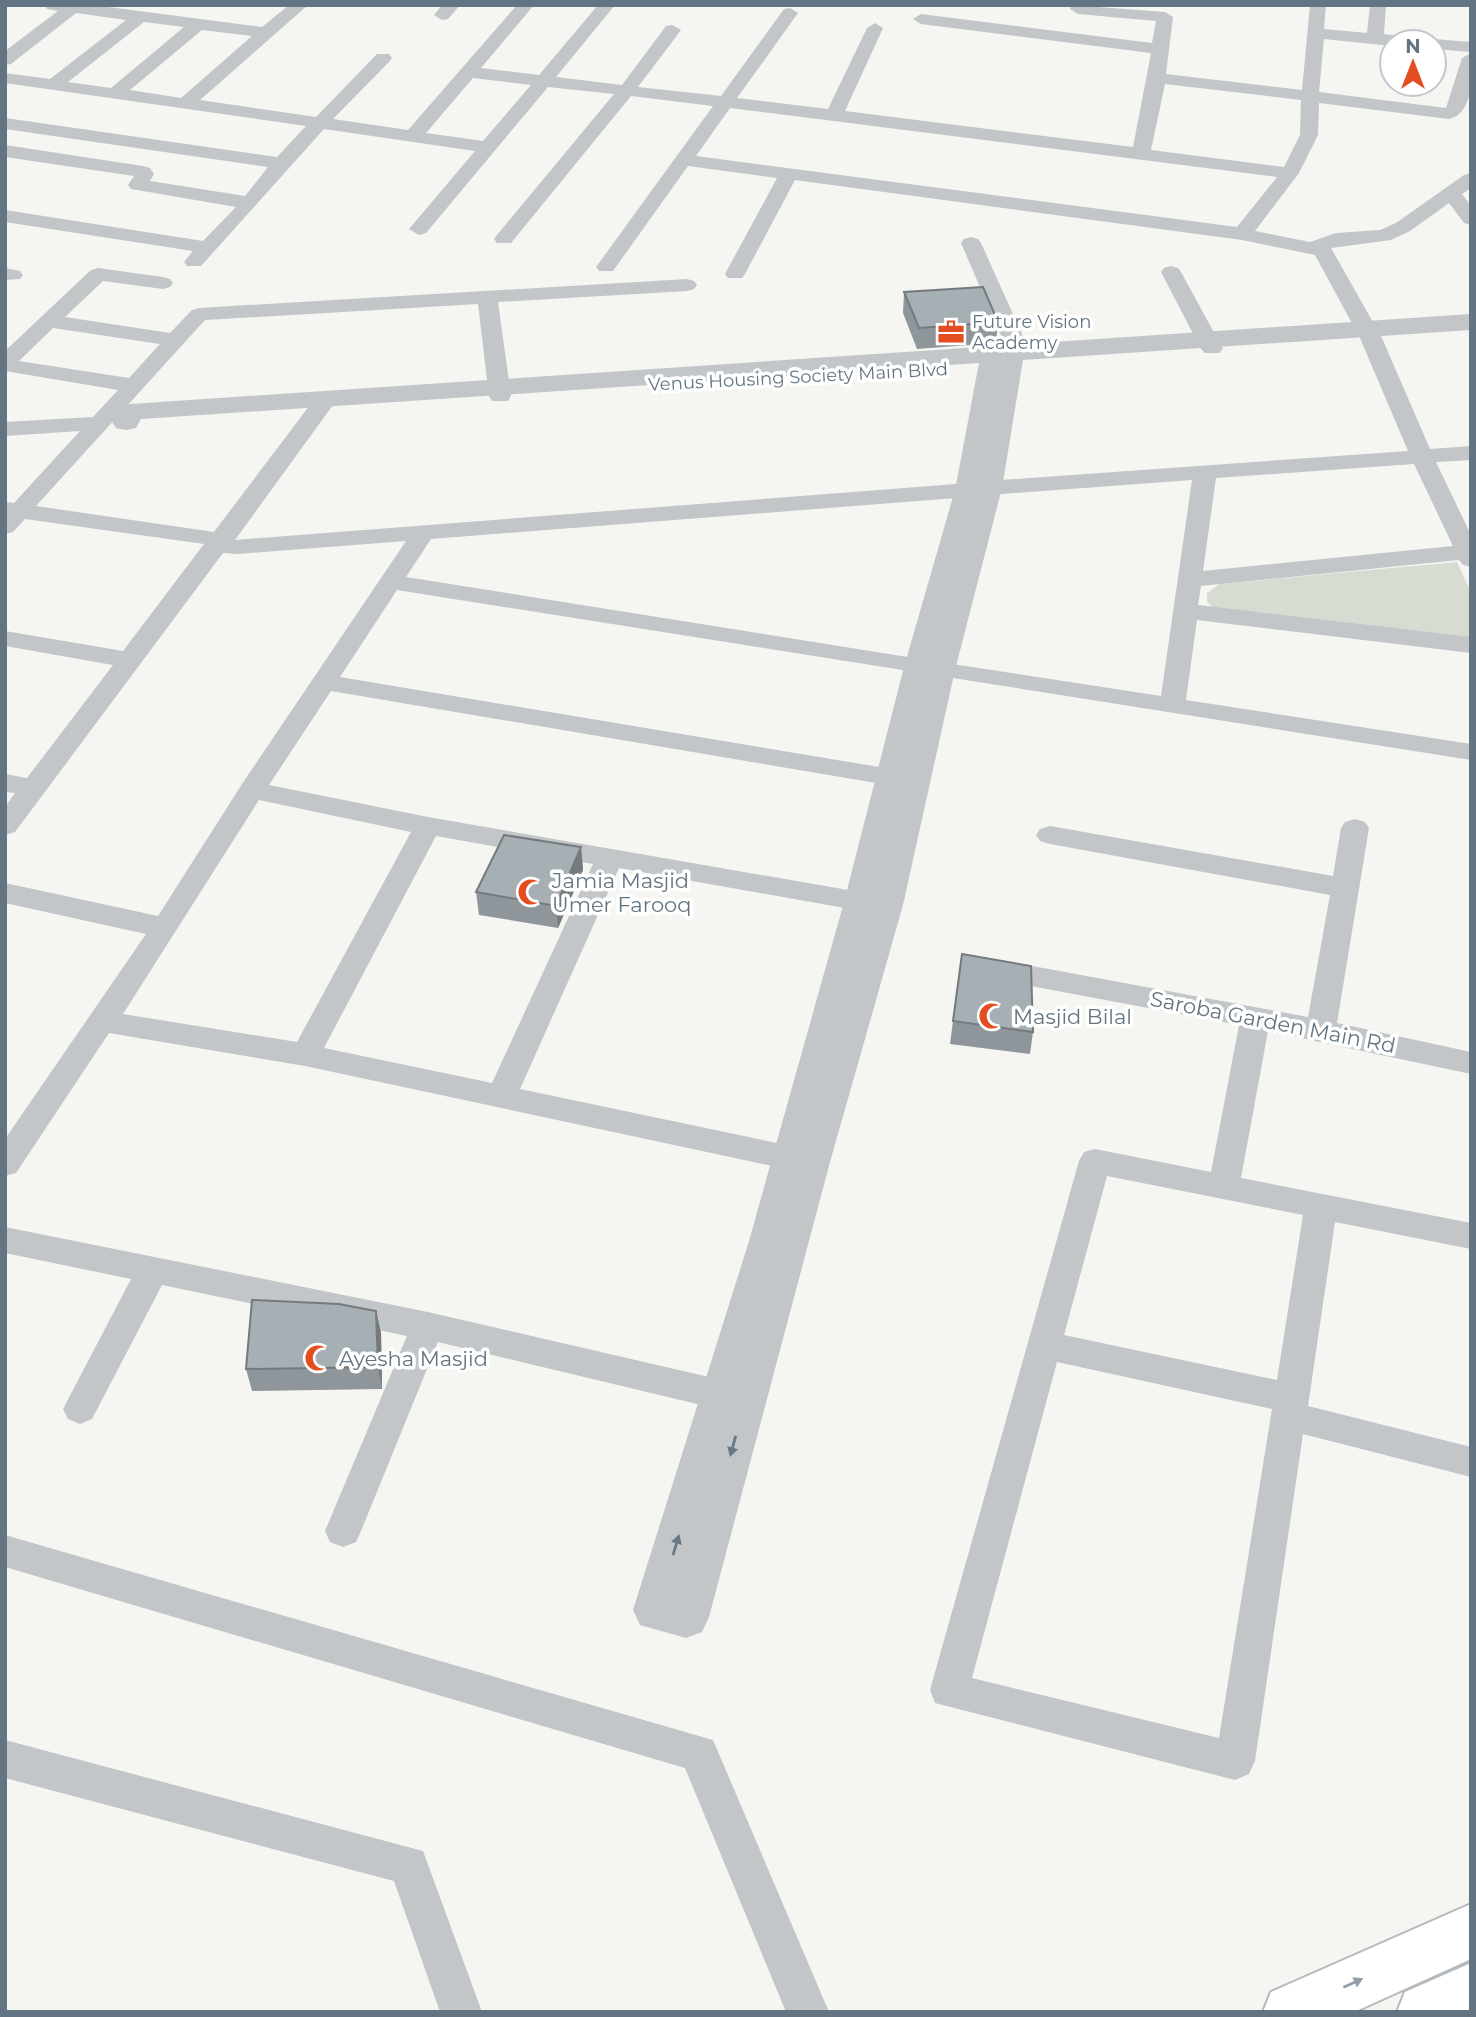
<svg xmlns="http://www.w3.org/2000/svg" width="1476" height="2017" viewBox="0 0 1476 2017" font-family="Montserrat,sans-serif">
<style>
.green{fill:#d6dcd2}
.lines{fill:none;stroke-linecap:round;stroke-linejoin:round}
.secondary-casing{stroke:#b4babe;stroke-width:4}
.minor{fill:#c2c6c9;fill-rule:evenodd}
.tertiary{fill:#c2c6c9;fill-rule:evenodd}
.secondary{fill:#fff;fill-rule:evenodd}
.wall{fill:#8f969b}
.shaded-wall{fill:#747a7e}
.building{fill:#a6afb4;stroke:#747a7e;stroke-width:2}
.oneway{fill:#687986}
.oneway2{fill:#929ea8}
.labels{text-anchor:middle;dominant-baseline:central;stroke-width:7;stroke-linejoin:round;paint-order:stroke}
.far-poi-label{font-size:18px;fill:#637582;stroke:#fff;text-anchor:start}
.far-street-label{font-size:18px;fill:#637582;stroke:#fff}
.poi-label{font-size:21px;fill:#637582;stroke:#fff;text-anchor:start}
.street-label{font-size:21px;fill:#637582;stroke:#fff}
</style>
<rect width="100%" height="100%" fill="#f5f5f1"/>
<!-- green -->
<path class="green" d="M1457,562L1471,593V638L1213,609L1207,601V593L1220,584Z"/>
<g class="lines">
<!-- secondary casing -->
<g class="secondary-casing">
<path id="secondary" d="M1471,1904V1959L1354,2012H1263L1271,1992Z
M1471,1963V2012H1397L1405,1992Z"/>
</g>
<!-- minor -->
<path class="minor" d="M45,5H93L262,27L289,5H308L200,100L316,117L377,54H389L392,58L389,62L333,119L408,130L517,5H534L481,68L539,75L598,5H615L556,77L622,85L666,26L672,25L681,30L638,87L721,96L784,9L790,8L798,13L737,98L828,109L867,28L875,23L883,28L845,111L1133,147L1151,53L921,24L913,19L921,14L1152,43L1156,21L1078,14L1070,9L1072,5L1165,12L1173,17L1166,74L1302,90L1310,5H1326L1324,29L1367,33L1370,5H1386L1384,34L1409,37L1418,42H1392V46L1324,39L1319,92L1446,108L1462,58L1471,53C1471,75 1475,113 1449,119L1319,103L1318,135L1299,173L1255,231L1310,242L1336,233L1380,230L1396,223L1464,175L1471,173V188L1462,194L1471,206V225L1464,223L1449,203L1410,231L1391,240L1331,248L1382,338L1430,449L1471,446V460L1436,462L1471,535V567L1463,565L1459,560L1201,586L1198,605L1471,637V653L1197,620L1186,700L1471,744V760L397,590L340,677L903,771L907,777L903,783L894,786L331,691L269,785L428,817L894,898L898,905L894,912L884,915L619,868L520,1089L810,1150L821,1153L826,1162L821,1171L810,1174L305,1066L109,1033L16,1173L5,1176V1139L146,934L5,903V883L158,916L242,784L406,541L238,554L223,553L15,832L5,835V807L15,793L5,792V774L27,778L113,665L5,646V631L123,651L204,544L25,519L13,532L5,534V502L14,503L80,431L5,436V422L93,417L118,390L5,371V351L91,270L98,268L163,277L170,279L173,283L170,287L163,289L103,281L65,317L170,333L192,310L199,308L687,279L694,281L697,285L694,289L687,291L498,302L511,396L508,401H492L489,396L478,304L205,320L36,506L214,532L319,393H335L338,398L235,540L969,483L978,486L988,481L1408,451L1360,338L1315,255L1242,240L795,180L745,274L742,278H728L725,274L777,178L688,166L613,271H599L596,267L599,263L713,106L631,96L511,243H497L494,239L497,235L614,94L548,87L426,233L419,235L409,229L475,151L324,129L201,266H187L184,262L193,251L5,222V210L203,241L236,207L131,189L128,185L134,176L5,157V145L143,166L150,168L154,174L150,181L245,196L268,167L5,129V118L277,157L306,126L5,83V73L50,79L126,20L76,13L11,64L5,65V51L58,11L47,9ZM144,22L184,27L111,88L68,82ZM202,30L252,36L181,98L130,90ZM473,78L531,85L483,141L426,133ZM1165,84L1301,100L1300,135L1284,167L1151,150ZM730,108L1277,177L1237,227L696,156ZM53,328L160,344L129,378L19,361ZM1414,464L1453,546L1203,571L1216,478ZM1192,480L1161,696L939,662L931,664L920,659L406,577L431,539L969,497L979,492L988,495ZM259,800L411,832L297,1042L123,1014ZM436,836L593,864L492,1083L324,1048Z
M442,5H460L448,19L442,20L434,15Z
M1434,39L1471,42V52L1434,49V42H1427Z
M971,237L978,239L981,243L1031,354L1028,359H1012L1009,354L961,243L964,239Z
M1171,266L1178,268L1181,272L1223,349L1219,353H1205L1201,349L1161,272L1164,268Z
M5,268L20,271L23,275L20,279L5,280Z
M1355,819L1365,822L1369,828L1337,1023L1471,1052V1074L1268,1031L1241,1178L1471,1223V1249L1335,1222L1308,1406L1471,1447V1477L1303,1434L1255,1761L1249,1774L1235,1780L935,1703L930,1690L1079,1161L1084,1152L1095,1149L1211,1172L1239,1025L994,979L984,976L979,969L984,962L994,959L1308,1017L1330,895L1050,844L1040,841L1036,835L1040,829L1050,826L1333,876L1341,828L1345,822ZM1107,1176L1303,1215L1277,1380L1064,1335ZM1057,1362L1272,1409L1219,1738L972,1678Z
M5,1227L428,1312L722,1380L754,1387L759,1397L754,1407L742,1412L722,1410L438,1342L361,1531L356,1542L343,1547L330,1542L325,1531L407,1336L162,1285L92,1419L80,1424L68,1419L63,1409L131,1279L5,1253Z
M5,1535L713,1740L829,2012H786L685,1768L5,1567Z
M5,1740L423,1851L482,2012H440L394,1881L5,1778Z"/>
<!-- tertiary -->
<path class="tertiary" d="M1471,314V330L1023,360L1002,488L955,670L903,905L830,1162L709,1617L702,1632L686,1638L640,1625L633,1610L749,1241L844,902L904,667L955,490L979,363L141,419L136,428L126,430L116,428L112,422L121,406L131,404Z"/>
<!-- secondary -->
<use href="#secondary" class="secondary"/>
</g>
<!-- wall -->
<path class="wall" d="M904,292L998,322L996,343L917,349L903,313Z
M581,847L583,870L558,928L479,915L476,892Z
M953,1021L1033,1032L1030,1054L950,1044Z
M376,1311L381,1333L382,1389L252,1391L246,1369Z"/>
<!-- shaded-wall -->
<path class="shaded-wall" d="M581,847L583,870L558,928L556,906Z
M376,1311L381,1333L382,1389L378,1367Z"/>
<!-- building -->
<path class="building" d="M983,287L998,322L919,328L904,292Z
M504,835L581,847L556,906L476,892Z
M962,954L1031,966L1033,1032L953,1021Z
M252,1300L339,1304L376,1311L378,1367L246,1369Z"/>
<!-- one-way arrows -->
<defs><path id="oneway-solid" d="M-6-.8H1V-3.2L6.5 0L1 3.2V.8H-6Z" transform="scale(1.75)"/></defs>
<g class="oneway">
<use href="#oneway-solid" transform="translate(733 1446) rotate(105)"/>
<use href="#oneway-solid" transform="translate(676 1545) rotate(-73)"/>
</g>
<use class="oneway2" href="#oneway-solid" transform="translate(1353 1983) rotate(-24)"/>
<!-- icons -->
<defs>
<g id="office-bare" transform="scale(2.1)"><path d="M-6-3h4V-5.5h4V-3h4V5H-6ZM-1-4.5V-3h2v-1.5ZM-6 0V1H6V0Z" fill="#e44d21" stroke="#fff" stroke-width="2.5" paint-order="stroke"/></g>
<g id="mosque-bare" transform="scale(2.1)"><path d="M3.5-4.9A6 6 0 1 0 3.5 4.9A5 5 0 1 1 3.5-4.9Z" fill="#e44d21" stroke="#fff" stroke-width="2.5" paint-order="stroke"/></g>
</defs>
<g fill-rule="evenodd">
<use href="#office-bare" x="951" y="332"/>
<use href="#mosque-bare" x="531" y="892"/>
<use href="#mosque-bare" x="992" y="1016"/>
<use href="#mosque-bare" x="318" y="1358"/>
</g>
<g class="labels">
<!-- far-poi labels -->
<g class="far-poi-label">
<text x="972" y="322">Future Vision<tspan x="972" dy="21">Academy</tspan></text>
</g>
<!-- far-street labels -->
<g class="far-street-label">
<text transform="translate(798 377) rotate(-3)">Venus Housing Society Main Blvd</text>
</g>
<!-- poi labels -->
<g class="poi-label">
<text x="552" y="880">Jamia Masjid<tspan x="552" dy="24">Umer Farooq</tspan></text>
<text x="1013" y="1016">Masjid Bilal</text>
<text x="339" y="1358">Ayesha Masjid</text>
</g>
<!-- street labels -->
<g class="street-label">
<text transform="translate(1273 1022) rotate(11)">Saroba Garden Main Rd</text>
</g>
</g>
<!-- border -->
<rect width="1476" height="2017" fill="none" stroke="#637582" stroke-width="14"/>
<!-- north arrow -->
<g transform="translate(1413 63)"><circle r="33" fill="#ffffff" stroke="#c1c8cd" stroke-width="2"/>
<path d="M0-5L12 26L0 18L-12 26Z" fill="#e44d21"/>
<text y="-10" font-size="19" font-weight="bold" text-anchor="middle" fill="#637582">N</text>
</g>
</svg>
